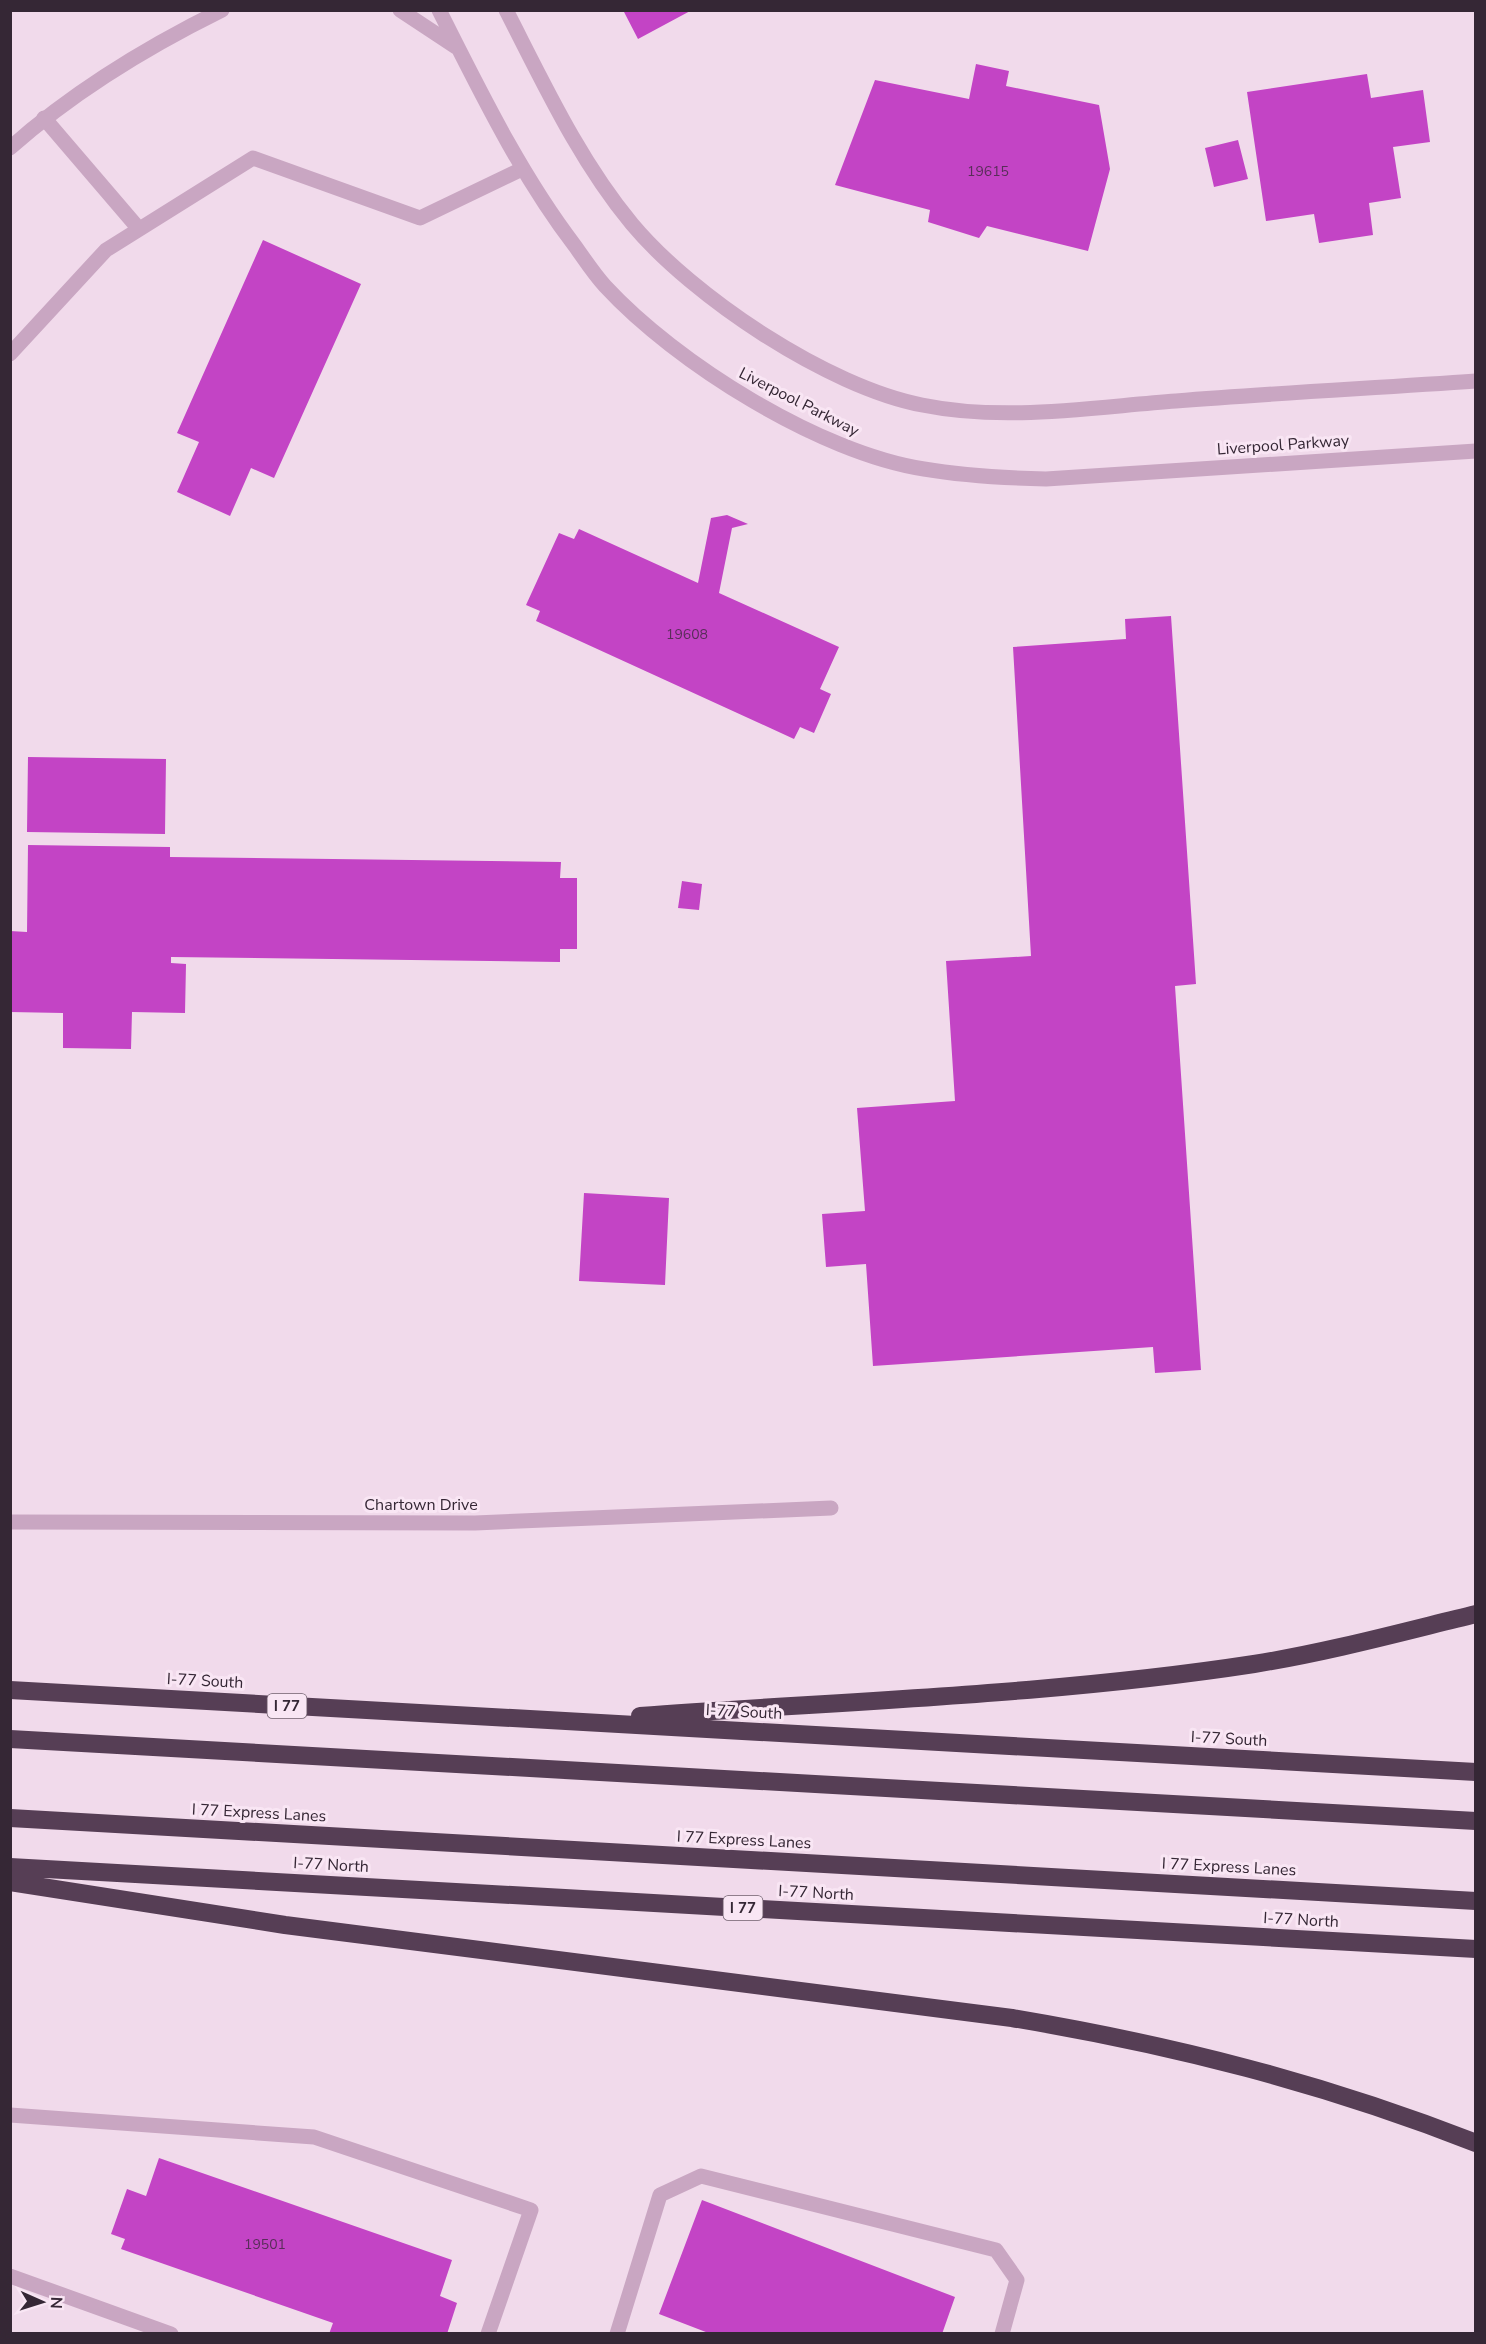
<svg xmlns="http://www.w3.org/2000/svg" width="1486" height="2344" viewBox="0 0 1486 2344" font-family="'Nunito Sans',sans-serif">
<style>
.building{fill:#c344c5}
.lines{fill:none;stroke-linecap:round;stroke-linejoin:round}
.service{stroke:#c9a6c2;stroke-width:15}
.minor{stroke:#c9a6c2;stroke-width:15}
.tertiary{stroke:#c9a6c2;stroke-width:15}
.motorway{stroke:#563e55;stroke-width:18}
.labels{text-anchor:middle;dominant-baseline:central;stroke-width:6;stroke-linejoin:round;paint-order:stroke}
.number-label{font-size:14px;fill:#582e59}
.shield{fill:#f9e6f4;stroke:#70606e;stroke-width:1.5}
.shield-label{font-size:15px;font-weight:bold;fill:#352735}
.street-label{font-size:16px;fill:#352735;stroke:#f9e6f4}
</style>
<rect width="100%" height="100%" fill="#f1daeb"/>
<!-- building -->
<path class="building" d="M623,10H692L638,39Z
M976,64L1009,71L1006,86L1099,105L1110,169L1088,251L987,226L979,238L928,222L930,210L835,185L875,80L969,99Z
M1367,74L1371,98L1423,90L1430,142L1393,147L1401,198L1369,203L1373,235L1319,243L1314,214L1266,221L1247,92Z
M1238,140L1248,179L1214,187L1205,148Z
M263,240L361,284L274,478L251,468L230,516L177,492L199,442L177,433Z
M727,515L748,524L732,528L719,593L839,647L820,689L831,694L814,733L800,727L794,739L536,621L540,611L526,605L559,533L574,539L579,529L698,583L711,518Z
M1171,616L1196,984L1175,986L1201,1370L1155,1373L1153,1347L873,1366L866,1264L826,1267L822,1214L865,1211L857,1108L955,1101L946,961L1031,956L1013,647L1126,639L1125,619Z
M28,757L166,759L165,834L27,832Z
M28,845L170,847V857L561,862L560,878H577V949H560V962L171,957V963L186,964L185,1013L132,1012L131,1049L63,1048V1013L10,1012V931L27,932Z
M682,881L702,884L699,910L678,908Z
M584,1193L669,1198L665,1285L579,1281Z
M159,2158L452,2260L440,2296L457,2303L447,2334H329L333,2323L121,2249L125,2239L111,2234L127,2189L146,2196Z
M702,2200L955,2297L942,2334H711L659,2314Z"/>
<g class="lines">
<!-- service -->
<path class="service" d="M44,118L139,229
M10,354L106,250L253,158L420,218L522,169
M10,2115L314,2137L531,2210L488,2334
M10,2276L171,2334
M617,2334L660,2195L701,2176L996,2250L1017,2280L1002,2334"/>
<!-- minor -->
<path class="minor" d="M10,148C74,91 145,48 222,10
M10,1522L475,1523L831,1508"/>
<!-- tertiary -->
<path class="tertiary" d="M400,10L456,47
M439,10C480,91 520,174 575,246C585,260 594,274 605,286C676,363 820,453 924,469C965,476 1005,478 1046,479L1476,451
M506,10C544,84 579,160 632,224C693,297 828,387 922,405C1005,422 1093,407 1176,401C1276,393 1376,388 1476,381"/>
<!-- motorway -->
<path class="motorway" d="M10,1690L1476,1772
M640,1716C844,1701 1052,1695 1254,1664C1329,1652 1402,1632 1476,1614
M10,1739L1476,1821
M10,1818L1476,1901
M10,1867L1476,1949
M10,1882L285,1925L1012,2018C1173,2045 1323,2083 1476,2143"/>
</g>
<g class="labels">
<!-- number labels -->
<g class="number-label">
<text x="988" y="171">19615</text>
<text x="687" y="634">19608</text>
<text x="265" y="2244">19501</text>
</g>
<!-- shield labels -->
<g class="shield">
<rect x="267.5" y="1694" width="39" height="24" rx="4.5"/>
<rect x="723.5" y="1896" width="39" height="24" rx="4.5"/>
</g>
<g class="shield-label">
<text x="287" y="1706">I 77</text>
<text x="743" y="1908">I 77</text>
</g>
<!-- street labels -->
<g class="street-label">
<text transform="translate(799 402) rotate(27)">Liverpool Parkway</text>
<text transform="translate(1283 445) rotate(-4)">Liverpool Parkway</text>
<text x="421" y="1505">Chartown Drive</text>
<text transform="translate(205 1681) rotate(3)">I-77 South</text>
<text transform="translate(744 1712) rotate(3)">I-77 South</text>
<text transform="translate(1229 1739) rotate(3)">I-77 South</text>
<text transform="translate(259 1813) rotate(3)">I 77 Express Lanes</text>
<text transform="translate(744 1840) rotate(3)">I 77 Express Lanes</text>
<text transform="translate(331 1865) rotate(3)">I-77 North</text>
<text transform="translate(1229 1867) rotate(3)">I 77 Express Lanes</text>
<text transform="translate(816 1893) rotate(3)">I-77 North</text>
<text transform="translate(1301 1920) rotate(3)">I-77 North</text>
</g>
</g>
<!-- border -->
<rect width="1486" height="2344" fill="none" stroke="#352735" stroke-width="24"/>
<!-- north arrow -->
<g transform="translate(42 2302) rotate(93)" stroke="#f9e6f4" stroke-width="4.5" paint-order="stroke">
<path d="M0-4.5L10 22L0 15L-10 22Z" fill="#352735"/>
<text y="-9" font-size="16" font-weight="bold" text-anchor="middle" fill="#352735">N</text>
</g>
</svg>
